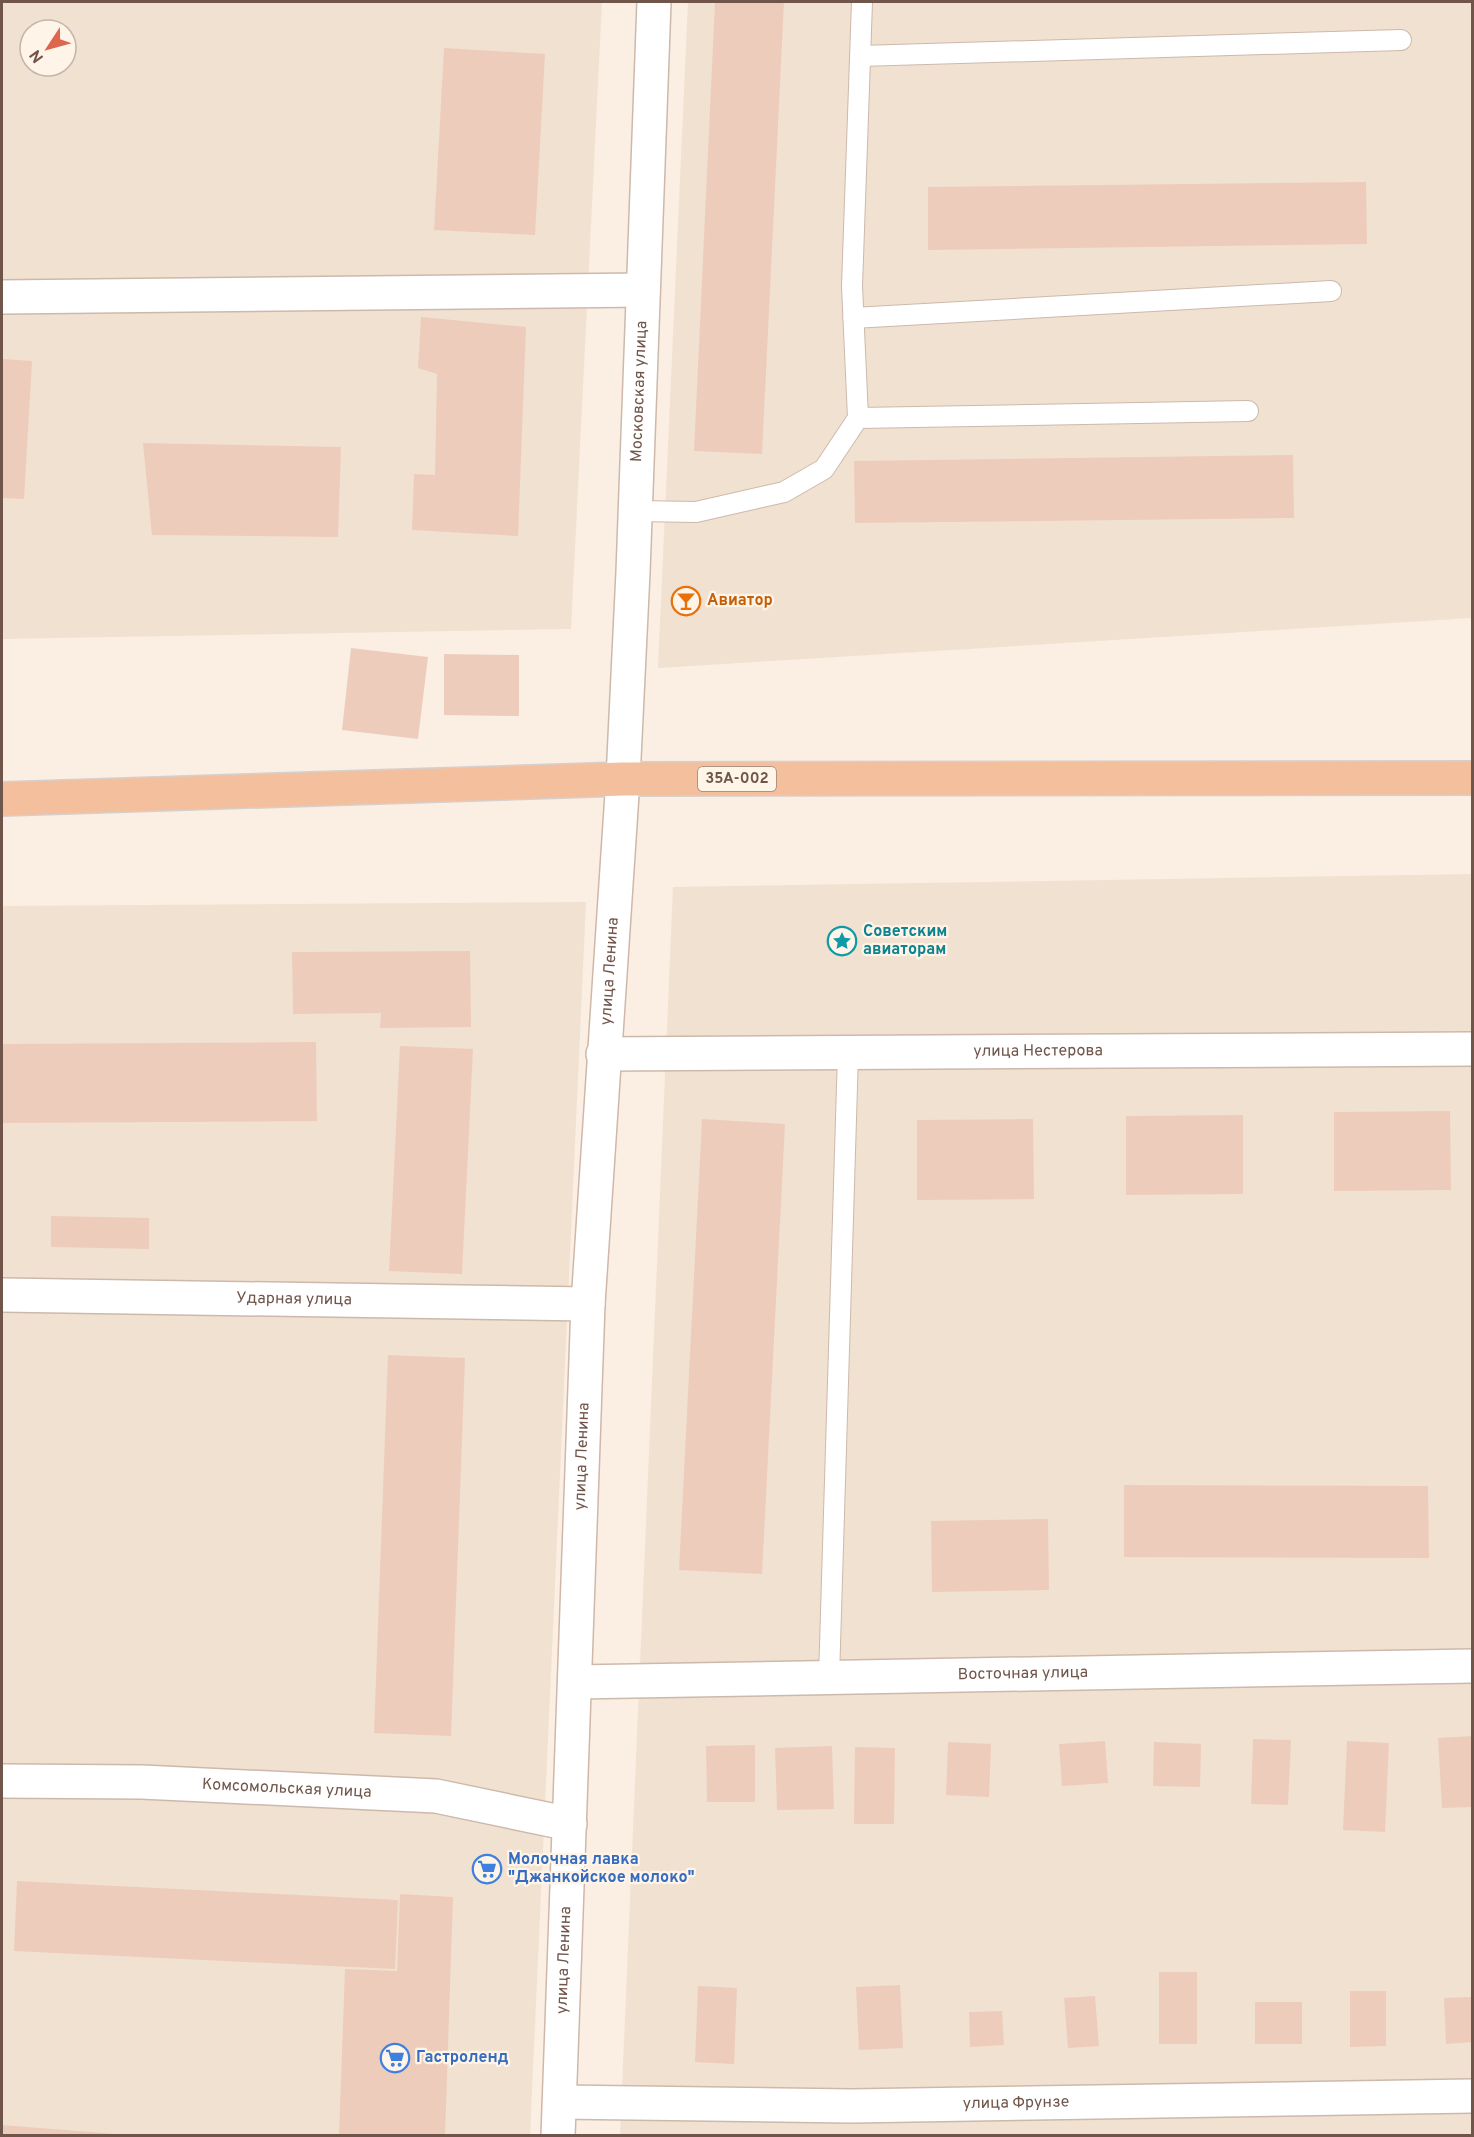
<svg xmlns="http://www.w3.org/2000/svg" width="1474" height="2137" viewBox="0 0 1474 2137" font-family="Overpass,sans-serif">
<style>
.residential{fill:#f1e1d1;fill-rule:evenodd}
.building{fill:#ecb}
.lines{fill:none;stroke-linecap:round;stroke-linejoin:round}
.service-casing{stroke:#cdb9ac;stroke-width:22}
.minor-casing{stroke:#cdb9ac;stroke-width:36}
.secondary-casing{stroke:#cfb8aa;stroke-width:36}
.trunk-casing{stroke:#d7cfcc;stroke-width:36}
.service{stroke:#fff;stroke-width:20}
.minor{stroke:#fff;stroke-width:33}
.secondary{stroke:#fff;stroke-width:33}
.trunk{stroke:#f3bf9d;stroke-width:33}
.labels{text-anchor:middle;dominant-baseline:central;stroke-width:4.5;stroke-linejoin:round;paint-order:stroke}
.shield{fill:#fef4e7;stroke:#9b8579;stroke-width:1.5}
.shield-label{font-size:15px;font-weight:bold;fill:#70554a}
.street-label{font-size:16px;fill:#70554a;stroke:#fef4e7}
.food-label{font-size:16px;font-weight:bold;fill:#c56008;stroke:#fef4e7;text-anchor:start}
.culture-label{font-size:16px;font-weight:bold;fill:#0d838f;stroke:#fef4e7;text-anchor:start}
.shop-label{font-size:16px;font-weight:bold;fill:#366cbe;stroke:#fef4e7;text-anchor:start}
</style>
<rect width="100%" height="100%" fill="#faefe2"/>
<!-- residential -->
<path class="residential" d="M2,2H602L571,629L2,639ZM30,30H66V66H30Z
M688,2H1472V618L658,668Z
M1472,874V2135L620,2136L673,887Z
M586,902L530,2135H2V906Z"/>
<!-- building -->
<path class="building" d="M715,2H784L762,454L694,451Z
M444,48L545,54L535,235L434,230Z
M1366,182L1367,244L928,250V187Z
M421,317L526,327L518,536L412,530L414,474L435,475L437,374L418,368Z
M2,359L32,361L24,499L2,498Z
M143,443L341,447L338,537L152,535Z
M1293,455L1294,518L855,523L854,461Z
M351,648L428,657L418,739L342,730Z
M444,654L519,655V716L444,715Z
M470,951L471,1027L380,1028L381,1013L293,1014L292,952Z
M316,1042L317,1121L2,1123V1044Z
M400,1046L473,1049L462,1274L389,1271Z
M1450,1111L1451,1190L1334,1191V1112Z
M1243,1115V1194L1126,1195V1116Z
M702,1119L785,1124L762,1574L679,1570Z
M1033,1119L1034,1199L917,1200V1120Z
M51,1216L149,1218V1249L51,1247Z
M388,1355L465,1358L451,1736L374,1733Z
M1124,1485L1428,1486L1429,1558L1124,1557Z
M1048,1519L1049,1590L932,1592L931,1521Z
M1472,1736V1807L1442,1808L1438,1738Z
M1253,1739L1291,1740L1288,1805L1251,1804Z
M1105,1741L1108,1783L1062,1786L1059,1744Z
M1347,1741L1389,1743L1385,1832L1343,1830Z
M948,1742L991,1744L989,1797L946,1795Z
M1154,1742L1201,1744L1200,1787L1153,1786Z
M755,1745V1802H707L706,1746Z
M832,1746L834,1809L777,1810L775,1748Z
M855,1747L895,1748L894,1824H854Z
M17,1881L398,1900L395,1969L14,1951Z
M400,1894L453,1897L445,2136H339L345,1969L397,1971Z
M1159,1972H1197V2044H1159Z
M900,1985L903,2048L859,2050L856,1987Z
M698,1986L737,1988L734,2064L695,2062Z
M1350,1991H1386V2046L1350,2047Z
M1095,1996L1099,2046L1068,2048L1064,1998Z
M1472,1997V2042L1446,2044L1444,1998Z
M1255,2002H1302V2044H1255Z
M1002,2011L1004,2045L970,2047L969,2012Z
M2,2125L116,2134V2136H2Z"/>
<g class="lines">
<!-- service casing -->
<g class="service-casing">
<path id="service" d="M860,56L1401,40
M853,318L1331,291
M858,418L1248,411
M636,511L696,512L784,492L824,469L858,418L852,286L862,2
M829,1678L848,1053"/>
</g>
<!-- minor casing -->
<g class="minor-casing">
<g id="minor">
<path d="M2,297L643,290"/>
<path id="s1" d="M623,779L633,572L654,2"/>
<path id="s2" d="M603,1054L1472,1049"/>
<path id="s3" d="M2,1295L588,1304"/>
<path id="s4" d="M575,1682L1472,1666"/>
<path id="s5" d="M2,1781L142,1782L436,1796L570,1824"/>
<path id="s6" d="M560,2102L851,2106L1472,2096"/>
</g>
</g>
<!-- secondary casing -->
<g class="secondary-casing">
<g id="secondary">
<path id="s7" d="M558,2136L588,1304L623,779"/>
</g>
</g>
<!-- trunk casing -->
<g class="trunk-casing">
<path id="trunk" d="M2,799L623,779L1472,778"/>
</g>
<!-- service -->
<use href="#service" class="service"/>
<!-- minor -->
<use href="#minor" class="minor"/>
<!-- secondary -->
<use href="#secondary" class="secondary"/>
<!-- trunk -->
<use href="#trunk" class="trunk"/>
</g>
<!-- icons -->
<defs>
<g id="bar-ring" transform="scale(1.5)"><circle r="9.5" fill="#fef4e7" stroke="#e8710a" stroke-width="1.5"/><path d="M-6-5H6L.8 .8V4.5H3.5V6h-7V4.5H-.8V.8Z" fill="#e8710a"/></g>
<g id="sight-ring" transform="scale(1.5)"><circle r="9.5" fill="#fef4e7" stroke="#0f9aa8" stroke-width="1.5"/><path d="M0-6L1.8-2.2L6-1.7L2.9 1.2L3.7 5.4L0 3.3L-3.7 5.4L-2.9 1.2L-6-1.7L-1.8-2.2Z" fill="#0f9aa8"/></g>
<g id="supermarket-ring" transform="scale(1.5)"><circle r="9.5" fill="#fef4e7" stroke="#3f7fe0" stroke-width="1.5"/><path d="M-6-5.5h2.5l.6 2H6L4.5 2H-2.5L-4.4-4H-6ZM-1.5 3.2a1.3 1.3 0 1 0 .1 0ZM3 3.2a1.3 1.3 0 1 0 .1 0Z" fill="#3f7fe0"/></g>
</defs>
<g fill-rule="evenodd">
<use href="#bar-ring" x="686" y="601"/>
<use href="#sight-ring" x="842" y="941"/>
<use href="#supermarket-ring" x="487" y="1869"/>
<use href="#supermarket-ring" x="395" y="2058"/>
</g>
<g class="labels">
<!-- shield labels -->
<rect class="shield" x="698" y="767" width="78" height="24" rx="4.5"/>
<g class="shield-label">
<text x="737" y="779">35А-002</text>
</g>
<!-- street labels -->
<g class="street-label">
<text stroke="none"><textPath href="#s1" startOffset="388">Московская улица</textPath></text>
<text stroke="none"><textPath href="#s7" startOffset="1166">улица Ленина</textPath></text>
<text stroke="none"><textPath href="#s2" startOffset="435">улица Нестерова</textPath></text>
<text stroke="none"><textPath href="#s3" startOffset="292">Ударная улица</textPath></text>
<text stroke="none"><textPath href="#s7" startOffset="680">улица Ленина</textPath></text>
<text stroke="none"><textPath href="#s4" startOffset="448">Восточная улица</textPath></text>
<text stroke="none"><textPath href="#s5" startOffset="285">Комсомольская улица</textPath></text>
<text stroke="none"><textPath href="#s7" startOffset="176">улица Ленина</textPath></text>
<text stroke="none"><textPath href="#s6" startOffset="456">улица Фрунзе</textPath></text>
</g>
<!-- food labels -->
<g class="food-label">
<text x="707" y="601">Авиатор</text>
</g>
<!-- culture labels -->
<g class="culture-label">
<text x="863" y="932">Советским<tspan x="863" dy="18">авиаторам</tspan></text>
</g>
<!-- shop labels -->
<g class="shop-label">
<text x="508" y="1860">Молочная лавка<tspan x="508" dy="18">"Джанкойское молоко"</tspan></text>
<text x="416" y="2058">Гастроленд</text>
</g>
</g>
<!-- border -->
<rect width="1474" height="2137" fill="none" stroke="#70554a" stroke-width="6"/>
<!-- north arrow -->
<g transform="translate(48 48) rotate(234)"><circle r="28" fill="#fef4e7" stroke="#c5b4a8" stroke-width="1.5"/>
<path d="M0-4.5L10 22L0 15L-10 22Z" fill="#dd664e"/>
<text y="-9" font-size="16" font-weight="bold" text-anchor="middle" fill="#70554a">N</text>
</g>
</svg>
